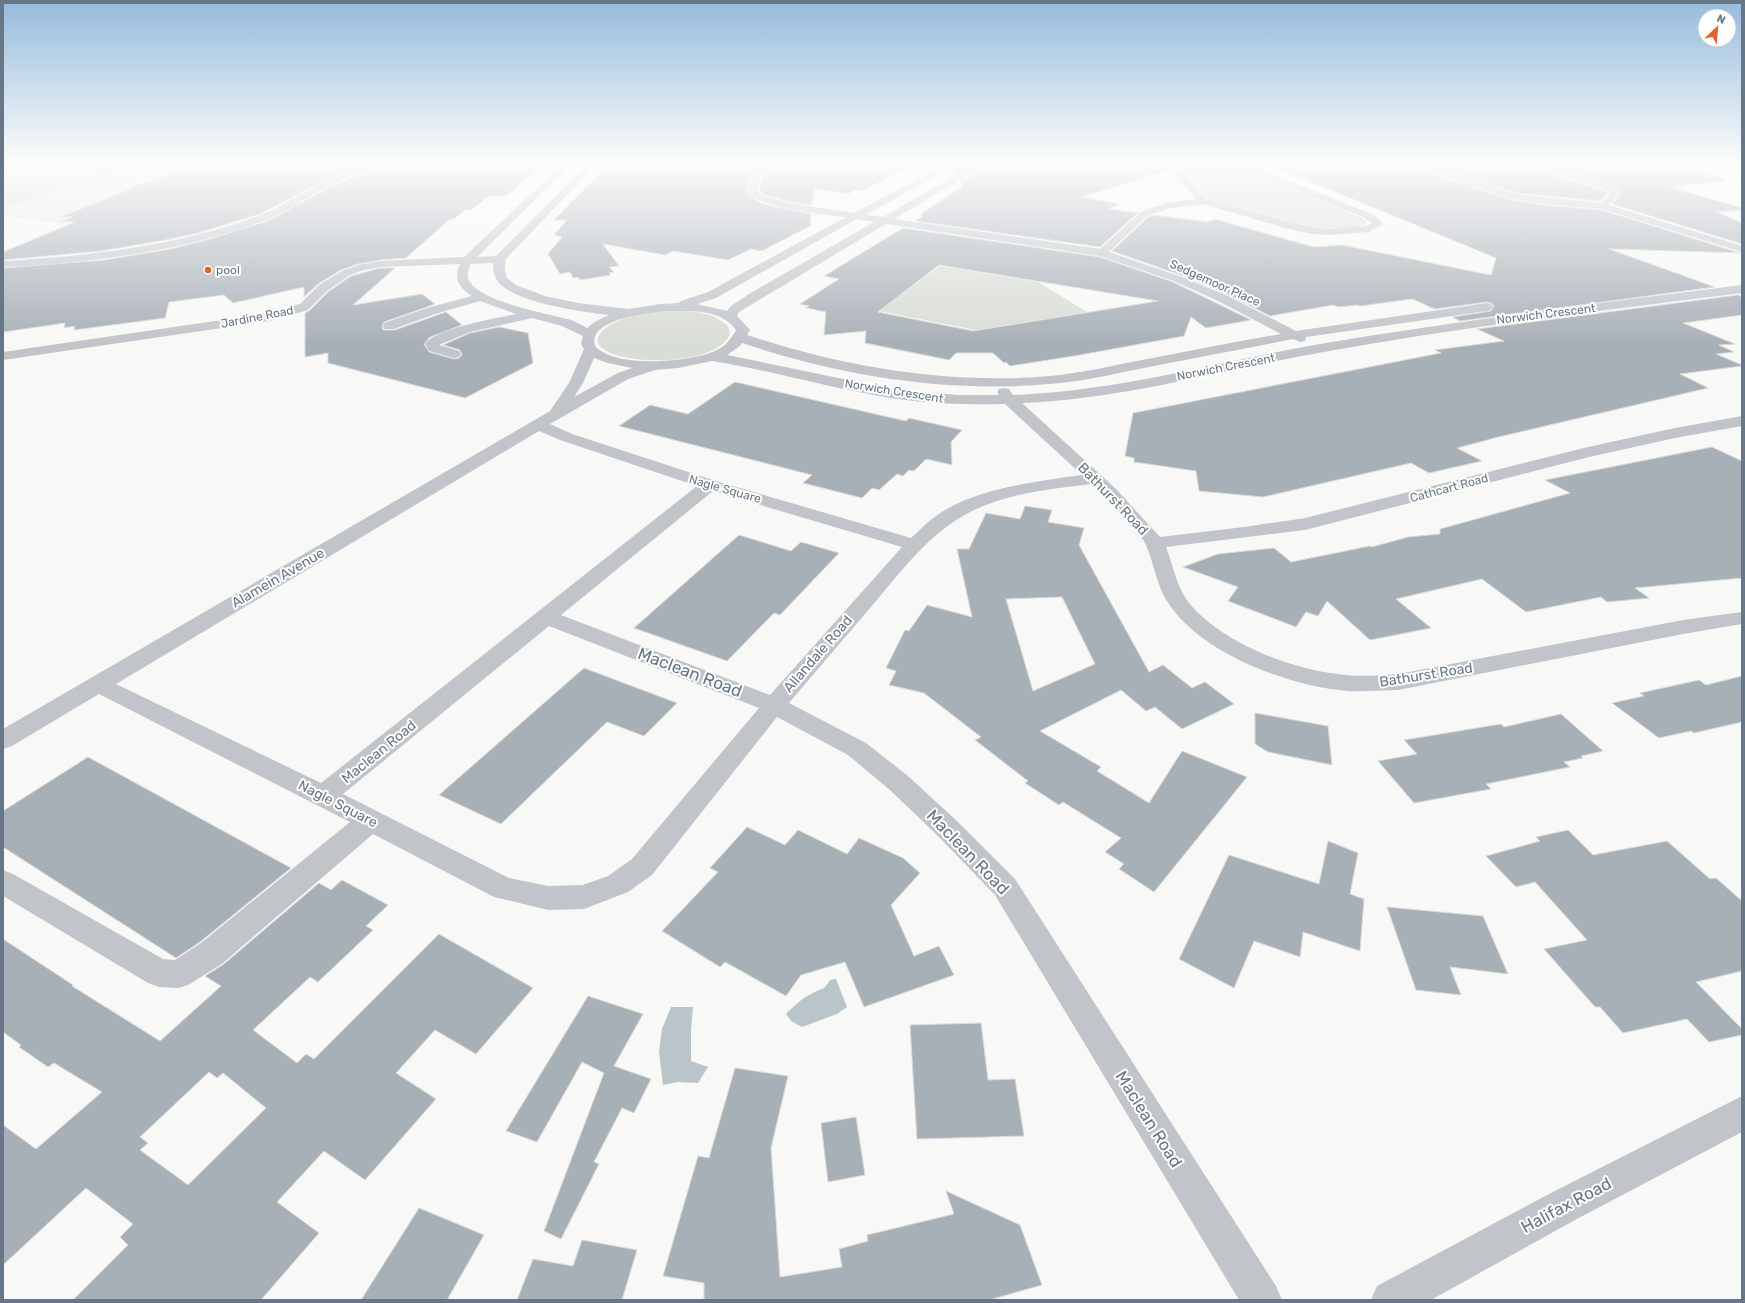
<svg xmlns="http://www.w3.org/2000/svg" width="1745" height="1303" viewBox="0 0 1745 1303" font-family="Rubik,sans-serif">
<style>
.built{fill:#e6e7e7}
.green{fill:#d8ddd5}
.water{fill:#bac5ca}
.building{fill:#a8b0b7;stroke:#dadad8;fill-rule:evenodd}
.lines{fill:none;stroke-linecap:round;stroke-linejoin:round}
.minor{fill:#c1c5ca;fill-rule:evenodd}
.poi-dot{fill:#e3612b;stroke:#fff;stroke-width:1.5}
.labels{text-anchor:middle;dominant-baseline:central;stroke-width:4;stroke-linejoin:round;paint-order:stroke}
.far-poi-label{font-size:12px;fill:#677787;stroke:#fff;text-anchor:start}
.far-street-label{font-size:12px;fill:#677787;stroke:#fff}
.street-label{font-size:14px;fill:#677787;stroke:#fff}
.near-street-label{font-size:17px;fill:#677787;stroke:#fff}
</style>
<rect width="100%" height="100%" fill="#f8f8f6"/>
<!-- built -->
<path class="built" d="M3,162H277L261,169L88,228L3,215Z"/>
<!-- green -->
<path class="green" d="M78,162H130L34,199L3,207V166Z
M1237,168L1252,171L1362,218L1366,221V224L1352,228L1311,229L1210,201L1186,175L1187,171L1193,170Z
M940,266L1038,282L1087,312L976,330L879,311Z
M672,311C689,311 710,311 724,323C730,327 731,333 728,338C703,375 561,362 607,327C625,314 651,312 672,311Z"/>
<!-- water -->
<path class="water" d="M836,979L847,1007L837,1014L802,1027L791,1021L786,1014C794,1006 801,999 811,994C821,988 824,991 830,980Z
M671,1007H693L691,1030V1061L708,1067L698,1083L678,1082L663,1085L659,1052L662,1029Z"/>
<!-- building -->
<path class="building" d="M196,162H375L332,177L260,214L198,233L166,240L101,251L3,260V252L75,222L61,221L72,217H61Z
M393,162H545L506,196H489L471,210H465L454,219H450L406,258L380,260L358,264L341,270L318,284L304,297V287L233,303L224,295L169,302L165,318L74,330L75,326L64,328L65,323L3,332V268L104,260L170,249L203,241L268,221L332,186L357,176L391,165Z
M629,162H758L747,186V191L751,197L761,203L775,207L811,214L810,226L762,251L751,249L728,260L673,251L665,255L603,244L619,266L609,267L614,272L609,273L611,275L580,280L578,277L573,278L570,272L560,274L548,254L562,237L554,235L567,220H554L602,171H621Z
M768,162H918L862,191L855,190L848,194L814,189L812,205L789,202L762,194L760,191V184Z
M959,162H977L956,174L952,168L958,165Z
M989,162H1175L1176,168L1082,197L1120,204L1109,209L1138,213L1100,247L915,221L923,216L921,214L963,186L960,182L988,165Z
M1263,162H1404L1406,165L1512,200L1544,205L1602,210L1740,253L1609,249L1715,287L1460,321L1453,317L1491,311L1494,306L1491,303L1487,302L1435,309L1412,299L1360,306L1357,305L1338,307L1333,305L1270,316L1229,295L1183,276L1112,251L1148,217L1154,215L1208,222L1214,219L1314,247L1342,245L1491,275L1496,258Z
M1420,162H1517L1519,165L1596,188L1608,193L1600,201L1516,193Z
M1534,162H1661L1725,179V181L1670,187L1742,208V210L1717,212L1742,223V244L1612,204L1620,195L1616,187Z
M903,228L1100,257L1173,282L1251,320L1206,328L1191,317L1184,336L1074,356L1010,366L1006,362L1004,363L993,353H956L949,360L865,343L866,331L824,335L826,312L806,308L809,306L800,304L839,279L824,276ZM939,265L1158,301L973,331L878,312Z
M380,268H395L353,305L422,294L435,304L384,322L382,326L383,330H395L446,312L462,325L430,337L424,344L429,352L454,359L459,358L462,355L460,350L443,345L470,333L499,327L528,333L533,363L465,398L328,363V353L305,357V313L309,311L328,292L351,276Z
M1738,295L1742,297V315L1683,323L1735,344L1719,345L1734,352L1716,354L1742,365V366L1680,374L1708,388L1490,439H1491L1457,448L1482,461L1429,473L1411,463L1263,497L1199,491L1196,471L1134,462V458L1125,456L1133,413L1441,353L1435,350L1504,341L1477,329Z
M735,382L906,421L909,418L962,430L951,442L952,465L926,459L914,471L909,470L903,476L897,474L879,490L872,488L862,498L803,483L812,475L619,426L650,405L688,414Z
M1712,447L1742,461V578L1635,588L1649,598L1607,602L1601,597L1526,612L1482,579L1396,599L1431,628L1370,640L1327,601L1318,616L1306,612L1296,627L1228,601L1238,587L1183,567L1218,554L1274,548L1291,562L1370,546L1372,547L1408,537L1440,534V529L1570,493L1545,480Z
M1025,506L1052,510L1048,522L1084,528L1079,545L1149,672L1163,665L1192,688L1205,682L1234,704L1182,729L1155,707L1146,711L1121,690L1040,731L1101,767L1097,771L1149,803L1182,751L1247,777L1154,892L1119,869L1124,864L1105,852L1121,838L1063,802L1059,805L1025,783L1028,781L975,740L981,737L924,693L889,685L896,671L886,668L905,630L909,631L927,605L972,617L957,549H969L986,513L1020,519ZM1062,597L1095,664L1033,691L1006,599Z
M739,535L791,551L801,542L839,553L780,615L774,613L727,661L634,628Z
M584,668L677,703L644,736L607,722L501,824L439,795Z
M1742,676V722L1694,733L1691,731L1659,738L1612,703L1644,696L1640,693L1699,680L1706,685Z
M1255,713L1328,726L1332,765L1268,752L1255,744Z
M1561,714L1603,751L1581,756L1583,758L1564,762L1570,767L1486,784L1491,789L1414,803L1378,761L1417,754L1404,740L1501,724L1504,727Z
M88,757L291,868L200,942L176,958L3,847V811Z
M747,827L785,845L798,830L847,854L859,838L903,858L920,873L891,905L914,956L939,946L954,975L864,1007L845,962L801,975L786,996L725,962L720,967L662,931L718,872L710,868Z
M1568,830L1593,855L1667,841L1710,879L1716,878L1742,901V971L1696,982L1742,1029V1035L1709,1042L1687,1019L1623,1033L1600,1007H1595L1544,949L1587,940L1535,882L1516,887L1486,856L1540,841L1536,837Z
M1328,841L1358,853L1350,894L1364,899L1360,951L1303,932L1300,957L1254,941L1234,988L1179,959L1229,855L1319,884Z
M342,880L388,905L366,926L373,930L318,982L310,977L253,1030L297,1063L306,1054L314,1059L439,934L533,988L476,1054L435,1030L396,1073L436,1099L365,1180L324,1151L277,1202L319,1233L261,1300H73L128,1245L120,1237L133,1224L86,1188L3,1265V1125L36,1149L102,1092L54,1063L48,1067L19,1047L21,1045L3,1032V939L73,985L72,986L160,1041L221,986L205,976L224,964L319,883L331,890ZM209,1072L217,1078L223,1073L266,1108L188,1185L140,1150L148,1143L140,1137Z
M1387,907L1483,916L1508,974L1450,967L1461,995L1416,990Z
M588,996L643,1014L614,1066L651,1079L634,1113L622,1108L594,1162L599,1164L561,1239L544,1231L604,1073L582,1062L537,1142L506,1131Z
M981,1023L988,1080L1015,1079L1024,1136L917,1139L910,1025Z
M735,1068L788,1076L771,1148L780,1277L842,1267L839,1249L868,1241L867,1235L954,1214L946,1191L1020,1225L1042,1285L989,1300H704V1283L663,1276L698,1156L709,1158Z
M856,1117L865,1175L828,1182L821,1123Z
M419,1208L484,1235L447,1300H361Z
M582,1240L637,1250L622,1300H517L533,1259L573,1266Z"/>
<g class="lines">
<!-- minor -->
<path class="minor" d="M380,162H392L391,164C367,170 345,178 323,189C304,199 287,212 267,220C182,251 93,263 3,267V261C91,256 179,246 261,215C281,207 299,195 318,185C337,175 358,167 380,162Z
M565,162H573L477,257L496,256L590,162H598L505,260V270L507,278L516,285L545,296L578,303L628,309L661,304L679,303L681,301L708,292L846,217C829,215 750,208 748,190C748,181 756,169 759,162H767C764,171 752,188 761,195L789,203L854,213L949,162H958L957,164L866,215L883,217L979,162H988L987,164L894,219L1100,249L1141,212L1165,203L1196,199L1176,175L1183,167L1222,163L1252,166L1369,213L1377,217L1383,224L1368,232L1331,235L1312,234L1285,228L1203,204L1166,209L1147,216L1109,252L1182,277L1228,296L1296,331L1487,303L1491,304L1493,307L1491,310L1487,311L1306,337L1305,341L1300,342L1293,339C1243,349 1194,358 1144,368C1113,374 1081,382 1049,384C946,393 840,376 742,343L740,346L727,355L897,390L959,395H999L997,392L999,389L1004,388L1009,389L1013,395C1117,391 1218,362 1320,344C1460,320 1601,303 1742,285V293C1600,311 1458,327 1318,353C1219,371 1122,399 1022,403L1115,488L1160,537L1244,527L1305,518L1588,447L1675,428L1742,416V426L1675,438L1589,457L1305,530L1166,547C1173,565 1177,588 1189,603C1223,644 1295,671 1346,675C1364,677 1381,675 1398,674L1683,620L1742,612V624L1683,634L1398,690C1381,690 1364,692 1347,691C1288,686 1199,653 1167,601C1156,584 1154,563 1146,545C1143,538 1137,533 1133,528C1119,513 1106,498 1091,484C1051,489 1007,493 970,512C931,532 904,568 876,601C847,635 818,669 789,703L866,743L908,776L958,822L1015,879L1276,1286L1282,1300H1239L995,895L938,836L890,790L848,755L777,717L652,875L628,892L584,909L548,910L494,897L373,834L223,963L190,984L179,988L159,987L148,983L3,896V870L13,874L163,959L175,960L201,943L350,822L99,694L12,746L3,749V729L550,411L569,383L584,349L581,344L583,336L562,326L532,318L470,332L439,345L459,351L461,354L459,357L454,358L429,351L425,344C436,328 497,318 516,314L480,301L435,314L394,329H384L383,326L384,323L427,308L472,296C459,288 453,278 460,264L380,267L364,270L350,275L327,291L308,310L270,321L3,360V352L269,313L300,304L319,285L342,271L358,265L380,261L464,257ZM1222,169L1250,171L1363,217L1372,223L1366,226L1331,229L1312,228L1291,223L1206,199L1185,175L1189,171ZM857,219L874,222L749,294L731,306L727,311L697,304L716,298ZM886,224L1100,256L1174,281L1220,302L1281,334C1235,342 1188,351 1142,360C1111,366 1081,373 1050,376C948,385 843,367 747,335L750,330L737,316L739,312ZM493,263C493,270 494,277 499,283C520,304 580,311 609,315L596,321L587,328C582,325 576,322 571,320C550,314 474,301 468,278C467,273 469,268 471,264ZM670,311C693,311 721,309 736,330C731,339 725,347 715,351C690,362 615,369 595,346C587,318 653,312 670,311ZM594,358L608,363L632,368L618,373L574,397L583,383ZM712,361C775,371 835,390 898,399C933,404 969,405 1005,404L1082,475C1038,481 972,489 936,516C927,522 919,531 911,538L716,481L572,434L550,424L628,379L655,370L678,368ZM539,431L560,440L697,486L321,783L116,684ZM713,491L902,547L770,695L561,615ZM549,626L759,708L632,859L608,876L583,885L548,886L509,878L343,794Z
M1405,162H1416L1516,194L1601,203L1609,194V192L1597,187L1519,164L1518,162H1530L1616,188L1619,195L1609,205L1742,246V252L1602,209L1544,204L1512,199L1406,164Z
M1690,162H1705L1742,165V171L1709,168L1691,164Z
M1742,1096V1132L1575,1220L1431,1300H1371L1377,1286L1549,1194Z"/>
</g>
<!-- sky -->
<linearGradient id="sky" x2="0" y2="1"><stop stop-color="#95bbdc"/><stop offset="0.47" stop-color="#fcfcfb"/><stop offset="1" stop-color="#fcfcfb" stop-opacity="0"/></linearGradient>
<rect width="1745" height="344" fill="url(#sky)"/>
<!-- markers -->
<circle class="poi-dot" cx="208" cy="270" r="4"/>
<g class="labels">
<!-- far-poi labels -->
<g class="far-poi-label">
<text x="216" y="270">pool</text>
</g>
<!-- far-street labels -->
<g class="far-street-label">
<text transform="translate(1215 283) rotate(24)">Sedgemoor Place</text>
<text transform="translate(1546 314) rotate(-7)">Norwich Crescent</text>
<text transform="translate(257 317) rotate(-11)">Jardine Road</text>
<text transform="translate(1226 367) rotate(-11)">Norwich Crescent</text>
<text transform="translate(894 391) rotate(9)">Norwich Crescent</text>
<text transform="translate(1449 488) rotate(-15)">Cathcart Road</text>
<text transform="translate(725 489) rotate(16)">Nagle Square</text>
</g>
<!-- street labels -->
<g class="street-label">
<text transform="translate(1113 499) rotate(46)">Bathurst Road</text>
<text transform="translate(278 578) rotate(-30)">Alamein Avenue</text>
<text transform="translate(818 654) rotate(-49)">Allandale Road</text>
<text transform="translate(1426 675) rotate(-9)">Bathurst Road</text>
<text transform="translate(379 752) rotate(-39)">Maclean Road</text>
<text transform="translate(338 804) rotate(27)">Nagle Square</text>
</g>
<!-- near-street labels -->
<g class="near-street-label">
<text transform="translate(690 672) rotate(21)">Maclean Road</text>
<text transform="translate(968 852) rotate(46)">Maclean Road</text>
<text transform="translate(1149 1119) rotate(58)">Maclean Road</text>
<text transform="translate(1566 1205) rotate(-28)">Halifax Road</text>
</g>
</g>
<!-- border -->
<rect width="1745" height="1303" fill="none" stroke="#677787" stroke-width="8"/>
<!-- north arrow -->
<g transform="translate(1717 28) rotate(26)"><circle r="19" fill="#ffffff" stroke="#c2c9cf"/>
<path d="M0-3L7 15L0 10L-7 15Z" fill="#e3612b"/>
<text y="-6" font-size="11" font-weight="bold" text-anchor="middle" fill="#677787">N</text>
</g>
</svg>
